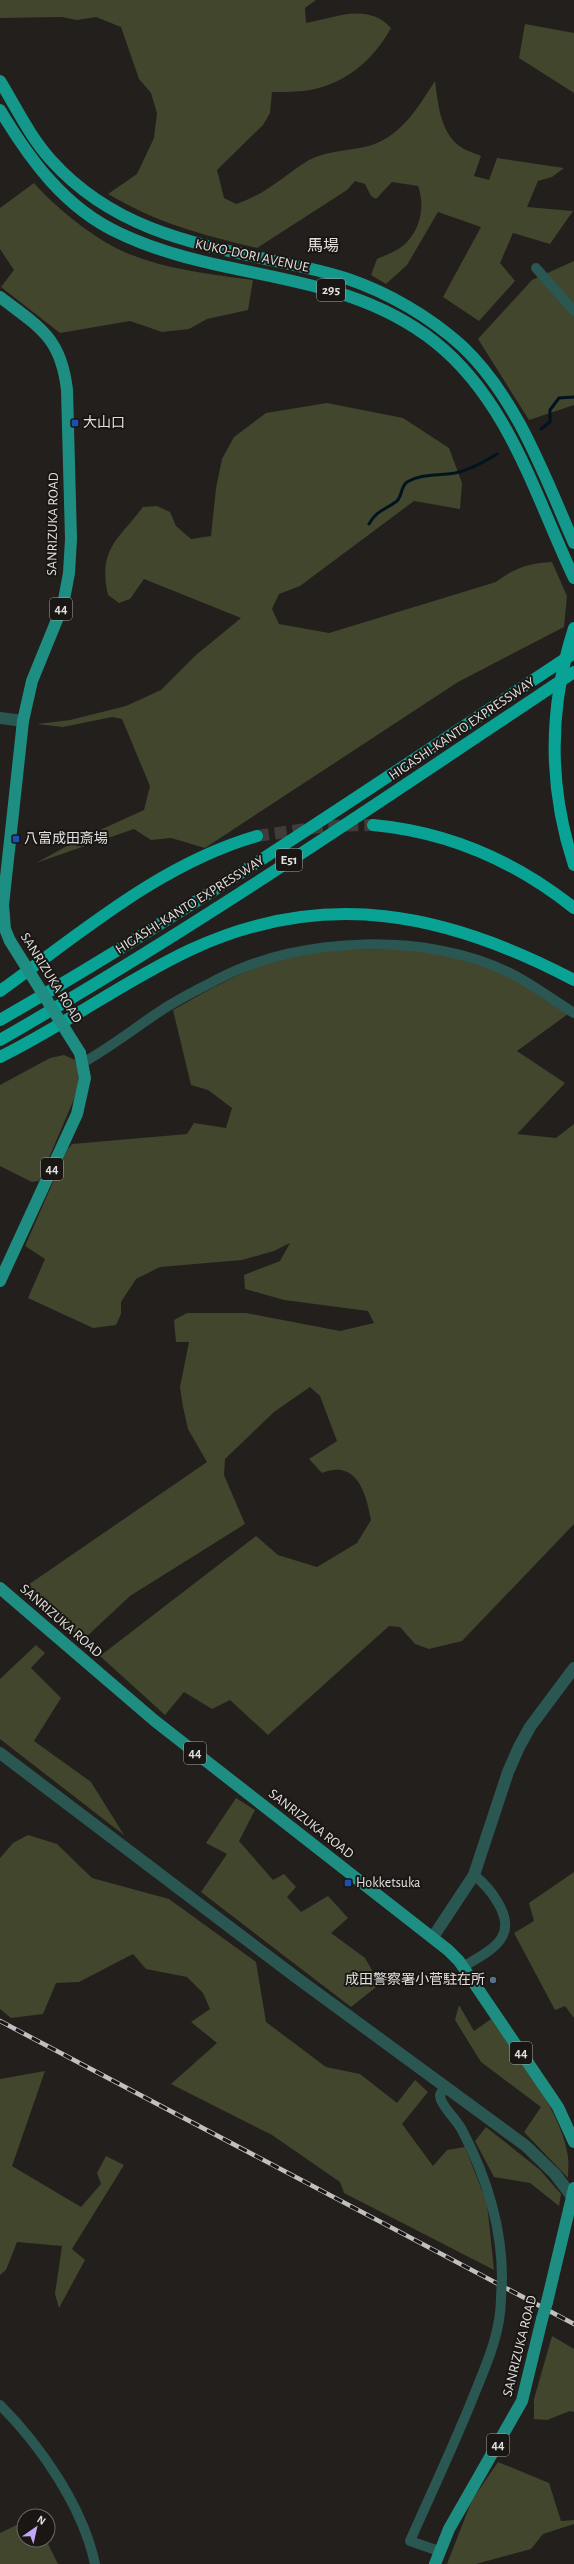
<svg xmlns="http://www.w3.org/2000/svg" width="574" height="2564" viewBox="0 0 574 2564" font-family="'Alegreya Sans','Noto Sans JP',sans-serif">
<style>
.green{fill:#41462d}
.lines{fill:none;stroke-linecap:round;stroke-linejoin:round}
.stream{stroke:#001420;stroke-width:3}
.motorway-tunnel{stroke:#403c3a;stroke-width:12;stroke-dasharray:12 6;stroke-linecap:butt}
.minor{stroke:#2a5751;stroke-width:10}
.tertiary{stroke:#2a5751;stroke-width:12}
.primary{stroke:#1f8e82;stroke-width:12}
.trunk{stroke:#14988c;stroke-width:12}
.motorway{stroke:#08a395;stroke-width:12}
.rail-casing{stroke:#c2c0be;stroke-width:4.5}
.rail{stroke:#191614;stroke-width:3;stroke-dasharray:9;stroke-linecap:butt}
.minor-bridge{stroke:#2a5751;stroke-width:10}
.primary-bridge{stroke:#1f8e82;stroke-width:12}
.motorway-bridge{stroke:#08a395;stroke-width:12}
.transit-dot{fill:#1a4fb4;stroke:#191614;stroke-width:1.5}
.service-dot{fill:#5c6f8a;stroke:#191614;stroke-width:1.5}
.labels{text-anchor:middle;dominant-baseline:central;stroke-width:4;stroke-linejoin:round;paint-order:stroke}
.shield{fill:#191614;stroke:#a6a3a1;stroke-width:1}
.shield-label{font-size:13px;font-weight:bold;fill:#e2e0de}
.street-label{font-size:14px;fill:#e2e0de;stroke:#191614}
.poi-label{font-size:14px;fill:#e2e0de;stroke:#191614;text-anchor:start}
.quarter-label{font-size:16px;fill:#e4dfdb;stroke:#191614}
</style>
<rect width="100%" height="100%" fill="#231f1d"/>
<!-- green -->
<path class="green" d="M0,0H316L305,8L306,23C335,18 367,2 391,28C373,61 342,87 303,91C293,92 283,92 272,92L270,113L263,125L217,170L224,198L236,204C267,194 283,176 309,160C328,150 352,151 372,145C403,134 418,107 435,81C438,103 440,130 458,145C464,150 474,153 481,156L474,176L489,180L497,158L564,168L552,177L538,181L527,207L573,211L550,244L513,233L500,263L515,281L479,321L443,297L481,227L438,212L407,265L386,284L371,275L377,259C386,255 400,250 407,242C421,227 425,205 418,186L392,182L376,199L371,196L365,184L355,181L347,190L257,248C200,234 159,224 108,194L137,174L154,138L157,113L151,93L139,79L121,27L96,17L77,20L62,17L0,18Z
M525,24L574,33V93L519,58Z
M34,183C55,207 91,236 120,250C161,269 210,274 253,280L248,310L207,319L189,329L162,332L130,321L60,333L1,287L14,270L0,249V208Z
M574,261V405L529,420L478,339L532,280Z
M327,403L403,418L449,448L462,483L460,509L414,501L300,586L279,594L272,609L279,624L329,633L496,582C514,568 530,563 552,562L567,596L564,627L458,682L205,848L171,838L151,840L134,829L36,863L78,840L144,810L150,786L122,719L112,717L63,727L37,724L70,720L126,706L161,690L196,655L241,618L144,579L130,599L119,603L108,595C98,549 117,541 143,507L157,506L170,512L176,526L191,539L211,536L216,488L222,459L234,437L266,413Z
M391,949C433,951 472,959 511,978C531,987 549,1002 568,1014L517,1051L565,1083L517,1134L556,1138L574,1124V1524L462,1641L429,1649L415,1644L400,1627L389,1626L268,1735L230,1700L212,1709L184,1692L165,1715L100,1656L256,1536L278,1555L317,1567L357,1543L371,1520C366,1493 357,1459 322,1473L309,1459L337,1441L320,1396L310,1387L274,1412L225,1459L224,1475L245,1524L130,1596L83,1640L25,1587L207,1462L188,1429L183,1407L180,1387L189,1342H176L174,1320L187,1313H246L340,1331L374,1323L368,1311L284,1300L245,1289L244,1275L280,1261L290,1243L274,1251L242,1260L160,1267L136,1279L121,1302V1314L116,1325L93,1328L28,1298L45,1259L25,1246L67,1150L72,1144L187,1134L194,1123L226,1128L232,1108L208,1090L191,1085L173,1010C208,990 243,970 281,958C316,947 355,950 391,949Z
M64,1055L75,1060L79,1076L78,1090L39,1181L32,1182L0,1166V1085L50,1058Z
M36,1645L45,1653L31,1668L61,1698L34,1741L91,1782L124,1835L0,1739V1679Z
M236,1798L255,1810L239,1841L273,1880L284,1874L296,1887L287,1897L301,1912L328,1896L348,1918L331,1933L365,1958L380,1984L351,2007L201,1892L227,1854L206,1843Z
M28,1835L57,1844L92,1878L169,1899L256,1962L266,2022L326,2067L360,2074L397,2103L415,2080L428,2092L402,2124L433,2166L447,2150L465,2147L487,2203L494,2270L344,2193L340,2182L272,2135L171,2084L217,2043L191,2022L210,2009L203,1993L187,1977L146,1969L133,1954L79,1982L56,1983L43,2014L11,2018L0,2009V1858L13,1843Z
M574,1872V2018L565,2006L555,2010L514,1933L534,1921L529,1903Z
M459,2005L474,2031L491,2019C517,2058 562,2110 568,2157C569,2164 568,2171 568,2178L524,2132L541,2107L481,2062L455,2020Z
M45,2071L12,2166L81,2207L101,2184L97,2173L106,2156L124,2165L72,2249L85,2260L59,2308L55,2294L62,2246L17,2242L6,2270L0,2275V2079Z
M486,2127L540,2170L561,2194L559,2206L530,2183L494,2177L475,2141Z
M552,2336L574,2349V2412L570,2411L547,2420L534,2419V2399Z
M498,2462L549,2483L561,2521L574,2520V2524L543,2534L531,2549L476,2564H447L472,2500Z
M23,2522L24,2540H46L58,2564H0V2533Z"/>
<g class="lines">
<!-- stream -->
<path class="stream" d="M541,429L550,422V410L559,398L574,397
M369,524C377,510 385,510 397,501C402,496 401,486 407,482C423,473 438,476 455,473C470,470 484,462 497,454"/>
<!-- motorway-tunnel -->
<path class="motorway-tunnel" d="M257,836L327,826L373,825"/>
<!-- minor -->
<path class="minor" d="M536,268L574,311
M84,1062C111,1047 136,1027 162,1010C180,998 201,988 220,978C301,936 428,932 510,973C532,984 553,1000 574,1013
M463,1967C475,1959 495,1950 502,1937C514,1917 489,1887 474,1875
M445,2086L440,2095L441,2100C446,2111 456,2119 462,2130C486,2176 502,2226 502,2278
M0,2405C41,2446 83,2507 95,2564
M439,2551L410,2541C432,2491 456,2441 476,2390C488,2361 501,2330 501,2298"/>
<!-- tertiary -->
<path class="tertiary" d="M0,718L23,721
M0,1753L297,1978L526,2146L555,2174L574,2199
M433,1937L474,1875L508,1772L519,1747L530,1727L574,1668"/>
<!-- primary -->
<path class="primary" d="M0,297C39,327 61,337 67,390L71,539L69,573L63,605L32,681L23,721L3,905L5,929L10,941
M0,1281L77,1114L85,1078L80,1053
M0,1588L155,1721L448,1950L459,1961L558,2107L574,2142
M547,2302L569,2210
M435,2564L449,2529L522,2401L542,2319"/>
<!-- trunk -->
<path class="trunk" d="M0,81C16,107 30,137 51,160C112,228 190,243 275,261C299,266 324,271 348,279C389,293 430,317 462,346C517,398 544,475 574,543
M0,110C30,160 65,208 119,233C223,283 340,267 435,342C509,401 535,496 574,578"/>
<!-- motorway -->
<path class="motorway" d="M373,825C449,832 515,861 574,908
M0,991C81,933 160,864 257,836
M0,1020C197,907 385,778 574,653
M0,1040C197,927 385,798 574,672
M0,1057C65,1025 124,981 190,950C325,887 447,913 574,980"/>
<!-- rail casing -->
<g class="rail-casing">
<path id="rail" d="M0,2021L574,2324"/>
</g>
<!-- rail -->
<use href="#rail" class="rail"/>
<!-- minor-bridge -->
<path class="minor-bridge" d="M501,2298L502,2278"/>
<!-- primary-bridge -->
<path class="primary-bridge" d="M10,941L80,1053
M569,2210L574,2188
M542,2319L547,2302"/>
<!-- motorway-bridge -->
<path class="motorway-bridge" d="M574,628C549,706 548,787 574,865"/>
</g>
<!-- markers -->
<g class="transit-dot">
<rect x="71" y="419" width="8" height="8" rx="2"/>
<rect x="12" y="835" width="8" height="8" rx="2"/>
<rect x="344" y="1879" width="8" height="8" rx="2"/>
</g>
<circle class="service-dot" cx="493" cy="1980" r="4"/>
<g class="labels">
<!-- shield labels -->
<g class="shield">
<rect x="317" y="279" width="28" height="22" rx="3"/>
<rect x="50" y="598" width="22" height="22" rx="3"/>
<rect x="276" y="849" width="26" height="22" rx="3"/>
<rect x="41" y="1158" width="22" height="22" rx="3"/>
<rect x="184" y="1742" width="22" height="22" rx="3"/>
<rect x="510" y="2042" width="22" height="22" rx="3"/>
<rect x="487" y="2434" width="22" height="22" rx="3"/>
</g>
<g class="shield-label">
<text x="331" y="290">295</text>
<text x="61" y="609">44</text>
<text x="289" y="860">E51</text>
<text x="52" y="1169">44</text>
<text x="195" y="1753">44</text>
<text x="521" y="2053">44</text>
<text x="498" y="2445">44</text>
</g>
<!-- street labels -->
<g class="street-label">
<text transform="translate(252 256) rotate(12)">KUKO-DORI AVENUE</text>
<text transform="translate(53 524) rotate(-89)">SANRIZUKA ROAD</text>
<text transform="translate(462 729) rotate(-34)">HIGASHI-KANTO EXPRESSWAY</text>
<text transform="translate(190 905) rotate(-32)">HIGASHI-KANTO EXPRESSWAY</text>
<text transform="translate(51 978) rotate(58)">SANRIZUKA ROAD</text>
<text transform="translate(61 1621) rotate(41)">SANRIZUKA ROAD</text>
<text transform="translate(311 1824) rotate(38)">SANRIZUKA ROAD</text>
<text transform="translate(520 2346) rotate(-76)">SANRIZUKA ROAD</text>
</g>
<!-- poi labels -->
<g class="poi-label">
<text x="83" y="423">大山口</text>
<text x="24" y="839">八富成田斎場</text>
<text x="356" y="1883">Hokketsuka</text>
<text x="485" y="1980" text-anchor="end">成田警察署小菅駐在所</text>
</g>
<!-- quarter labels -->
<g class="quarter-label">
<text x="323" y="246">馬場</text>
</g>
</g>
<!-- north arrow -->
<g transform="translate(36 2528) rotate(34)"><circle r="19" fill="#191614" stroke="#696765"/>
<path d="M0-3L7 15L0 10L-7 15Z" fill="#c0a8f4"/>
<text y="-6" font-size="11" font-weight="bold" text-anchor="middle" fill="#e2e0de">N</text>
</g>
</svg>
